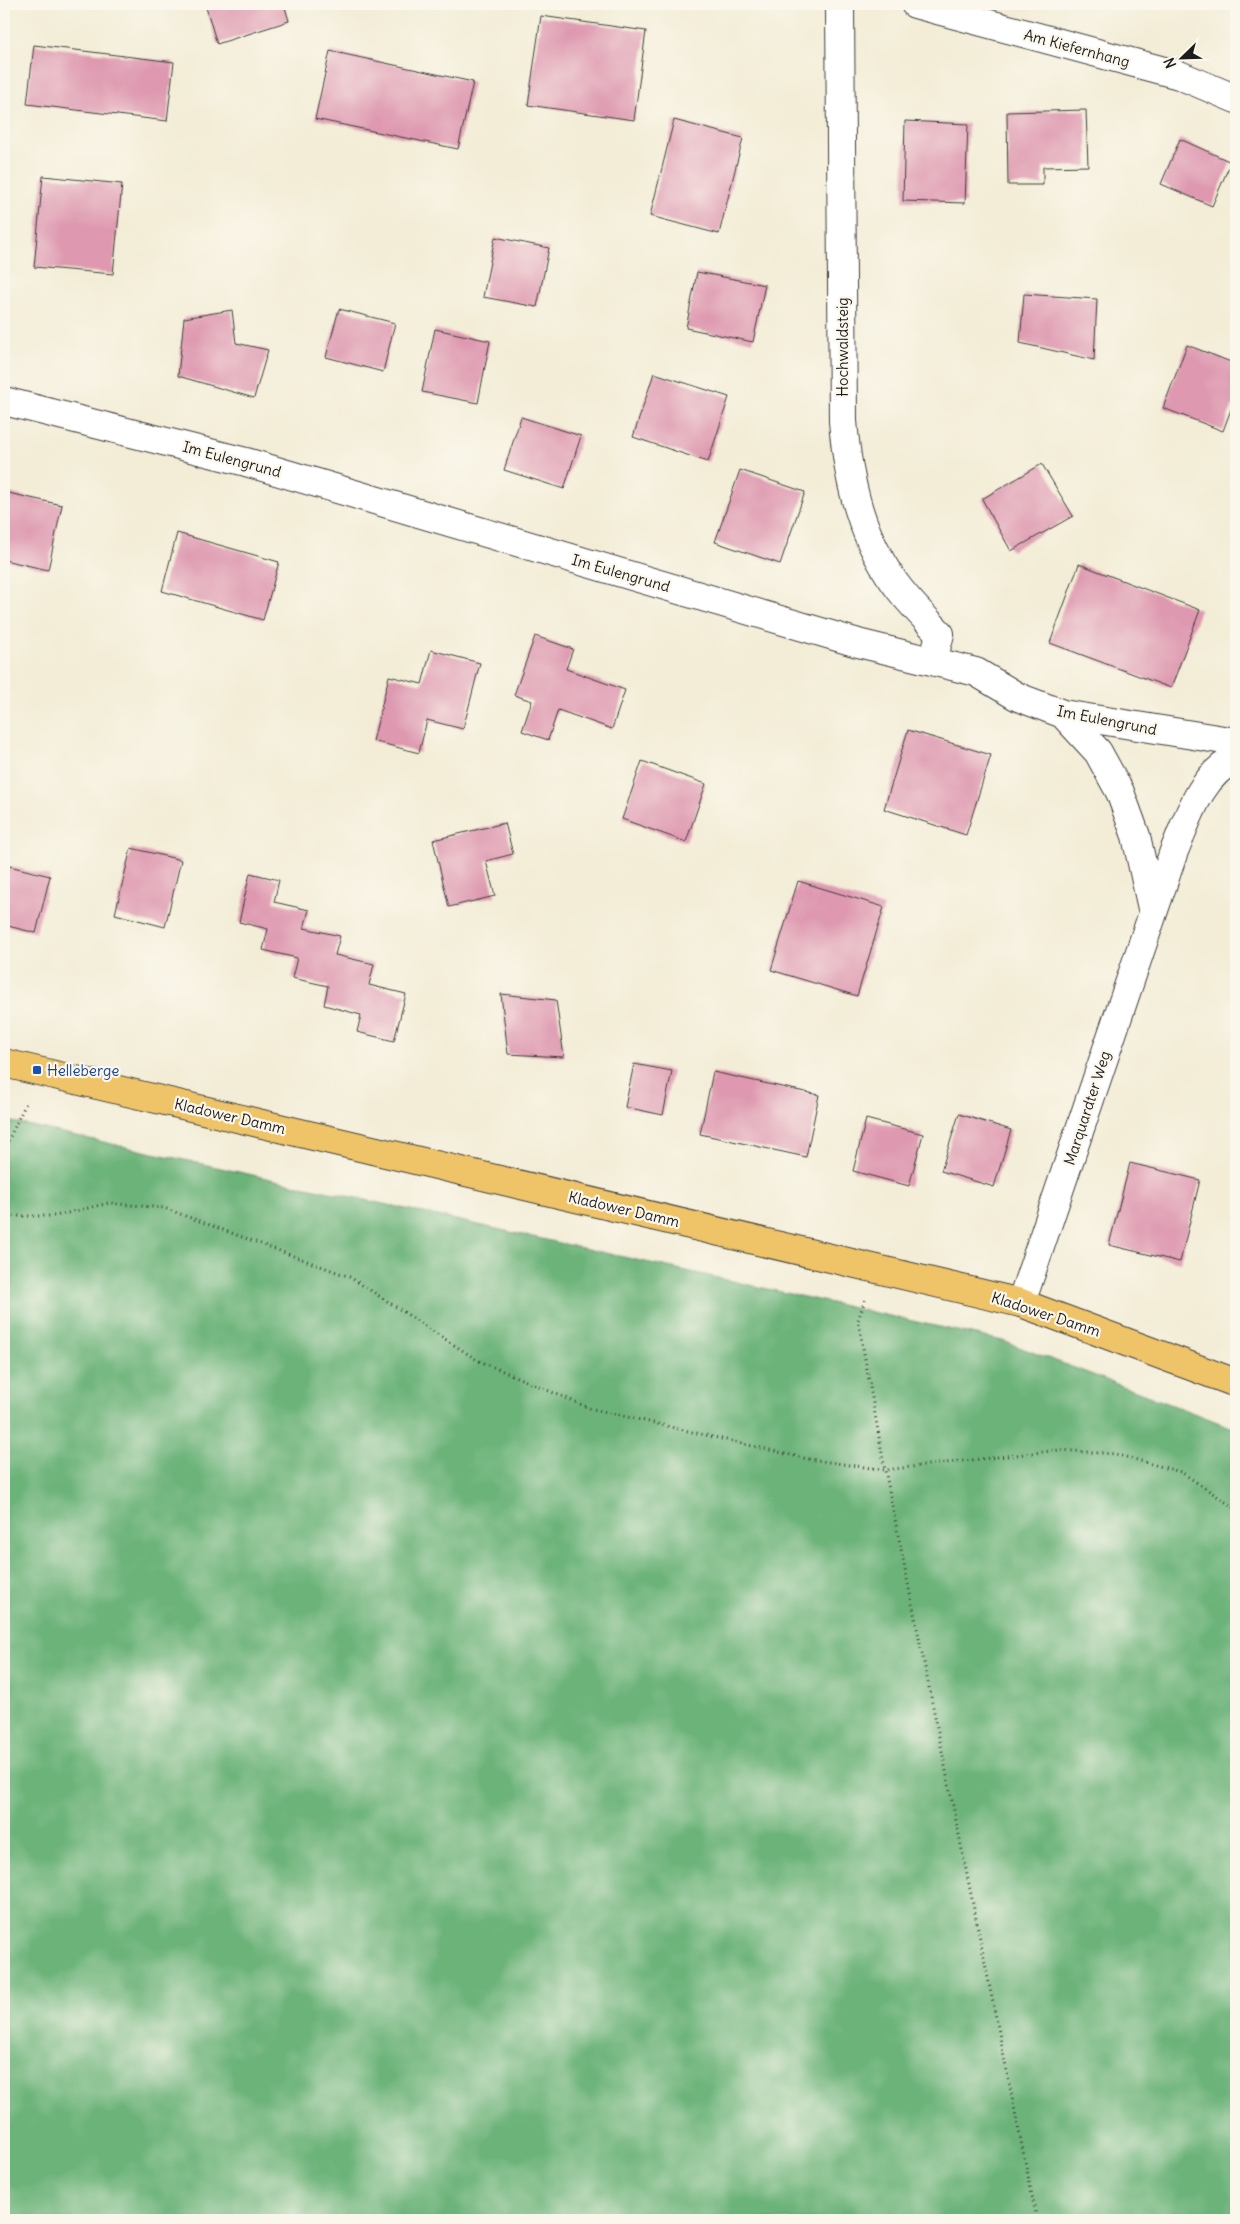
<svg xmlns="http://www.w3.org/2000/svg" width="1240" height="2224" viewBox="0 0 1240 2224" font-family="Delius,sans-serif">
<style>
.forest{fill:#6cb379;stroke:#44684a}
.building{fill:#de99b0}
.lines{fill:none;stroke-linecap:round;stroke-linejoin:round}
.minor-casing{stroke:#3c3b38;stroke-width:30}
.major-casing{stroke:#3c3b38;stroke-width:30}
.path{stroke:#3c3b38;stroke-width:3;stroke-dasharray:1 4;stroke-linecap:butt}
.minor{stroke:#fff;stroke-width:28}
.major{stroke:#efc469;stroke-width:28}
.transit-dot{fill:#1a4fb4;stroke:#fbf7ec;stroke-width:2}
.labels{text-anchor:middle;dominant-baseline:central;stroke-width:4.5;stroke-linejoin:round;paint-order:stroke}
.street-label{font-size:15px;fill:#1c1c1c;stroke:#fbf7ec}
.transit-label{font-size:15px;fill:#164399;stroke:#fbf7ec;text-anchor:start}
</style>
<rect width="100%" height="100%" fill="#fbf7ec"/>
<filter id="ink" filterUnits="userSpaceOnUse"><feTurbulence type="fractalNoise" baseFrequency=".02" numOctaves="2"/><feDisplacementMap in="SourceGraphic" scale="10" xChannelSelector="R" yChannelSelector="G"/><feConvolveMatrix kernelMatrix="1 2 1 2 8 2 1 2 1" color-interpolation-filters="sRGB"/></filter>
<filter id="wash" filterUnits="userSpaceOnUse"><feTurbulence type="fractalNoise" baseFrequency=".0096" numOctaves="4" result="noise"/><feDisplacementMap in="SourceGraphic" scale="20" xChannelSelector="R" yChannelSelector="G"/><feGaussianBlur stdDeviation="1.12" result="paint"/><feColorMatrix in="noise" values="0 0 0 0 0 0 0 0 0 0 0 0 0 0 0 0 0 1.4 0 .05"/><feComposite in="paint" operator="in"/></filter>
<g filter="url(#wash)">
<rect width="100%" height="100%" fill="#f3edd7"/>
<!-- forest -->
<path class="forest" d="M4,1120L1003,1341L1236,1429V2220H4Z"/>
<g id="blocks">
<!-- building -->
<path class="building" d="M205,4H284L289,21L217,44Z
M541,16L646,31L634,120L528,105Z
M34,45L174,62L167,121L27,104Z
M330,51L473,82L458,149L315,119Z
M1086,110L1088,166L1043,167V185H1008L1007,112Z
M674,120L743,138L719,234L650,216Z
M905,121L968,124L965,203L903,201Z
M1180,139L1231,162L1212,206L1161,184Z
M43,176L122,184L113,274L34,267Z
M495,237L549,248L537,307L483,297Z
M697,272L765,285L753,342L686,328Z
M1024,294L1097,299L1094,360L1020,343Z
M339,309L395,323L383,372L326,357Z
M232,310L236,343L268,350L254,398L178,376L184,318Z
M435,329L490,341L478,403L422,392Z
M1187,345L1236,364V396L1223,431L1163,408Z
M654,373L729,397L708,462L633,437Z
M521,417L581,436L564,489L504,470Z
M1042,464L1073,516L1011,551L982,499Z
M740,470L805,492L780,564L715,542Z
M4,492L62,505L48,570L4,560Z
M177,533L279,562L263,620L162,591Z
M1079,564L1200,610L1171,688L1050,643Z
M535,636L573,649L566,669L625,690L612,729L558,710L548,740L522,731L532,701L514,695Z
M431,650L480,663L463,729L427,720L419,753L373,741L389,676L422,684Z
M908,730L991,755L966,835L884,809Z
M642,761L706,784L686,842L622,819Z
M505,823L513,854L486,861L495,896L449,907L433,840Z
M131,848L181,860L165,927L115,914Z
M5,865L50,876L36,933L4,925Z
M250,873L279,880L274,902L309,910L304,928L340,936L335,955L374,964L369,985L406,994L394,1041L357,1032L361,1015L324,1005L328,986L292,978L297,958L263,950L268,929L239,922Z
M798,881L884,907L857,996L771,970Z
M501,994L556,1000L564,1057L508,1054Z
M634,1064L672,1071L663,1115L625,1107Z
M713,1072L819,1095L806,1157L700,1134Z
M959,1114L1011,1130L994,1187L941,1171Z
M866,1119L923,1134L909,1186L853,1171Z
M1130,1163L1200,1180L1180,1262L1109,1245Z"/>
</g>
</g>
<g filter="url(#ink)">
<use href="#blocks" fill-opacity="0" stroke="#3c3b38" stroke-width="1"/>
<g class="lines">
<!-- minor casing -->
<g class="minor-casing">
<path id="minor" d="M840,4L843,421C848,483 862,542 901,591C913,606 927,620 940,634L933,661
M915,4L1179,75L1236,99
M4,401L246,462L858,643L976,672L1018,697L1063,714L1236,742
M1063,714L1098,752L1120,792L1136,836L1153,913
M1021,1303L1174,851C1189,816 1200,776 1236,758"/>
</g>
<!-- major casing -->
<g class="major-casing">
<path id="major" d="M4,1063L1021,1303L1236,1383"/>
</g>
<!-- path -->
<path class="path" d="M4,1144L8,1141L26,1103
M4,1212L13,1216H55L109,1203L164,1208L350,1277L477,1360L589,1408L808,1459L885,1470L1059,1450L1115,1454L1181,1472L1236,1509
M865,1300L858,1320L885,1470L1037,2220"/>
<!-- minor -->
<use href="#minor" class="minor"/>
<!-- major -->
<use href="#major" class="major"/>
</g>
</g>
<!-- markers -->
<rect class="transit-dot" x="32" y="1065" width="10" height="10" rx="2.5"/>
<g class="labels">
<!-- street labels -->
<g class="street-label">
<text transform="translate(1077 48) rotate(15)">Am Kiefernhang</text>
<text transform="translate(842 347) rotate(-90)">Hochwaldsteig</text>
<text transform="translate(232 459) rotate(15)">Im Eulengrund</text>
<text transform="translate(621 573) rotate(16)">Im Eulengrund</text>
<text transform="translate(1107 720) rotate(11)">Im Eulengrund</text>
<text transform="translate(1087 1108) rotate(-72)">Marquardter Weg</text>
<text transform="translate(230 1116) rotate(13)">Kladower Damm</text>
<text transform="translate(624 1209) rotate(13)">Kladower Damm</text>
<text transform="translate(1046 1314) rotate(18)">Kladower Damm</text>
</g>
<!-- transit labels -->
<g class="transit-label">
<text x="47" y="1070">Helleberge</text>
</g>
</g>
<!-- margin -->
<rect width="1240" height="2224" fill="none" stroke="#fbf7ec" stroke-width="20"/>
<!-- north arrow -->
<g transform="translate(1182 58) rotate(247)" stroke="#fbf7ec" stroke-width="4" paint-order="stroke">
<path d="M0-4L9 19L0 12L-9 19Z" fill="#1c1c1c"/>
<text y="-8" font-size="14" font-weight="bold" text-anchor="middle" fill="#1c1c1c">N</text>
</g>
</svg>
